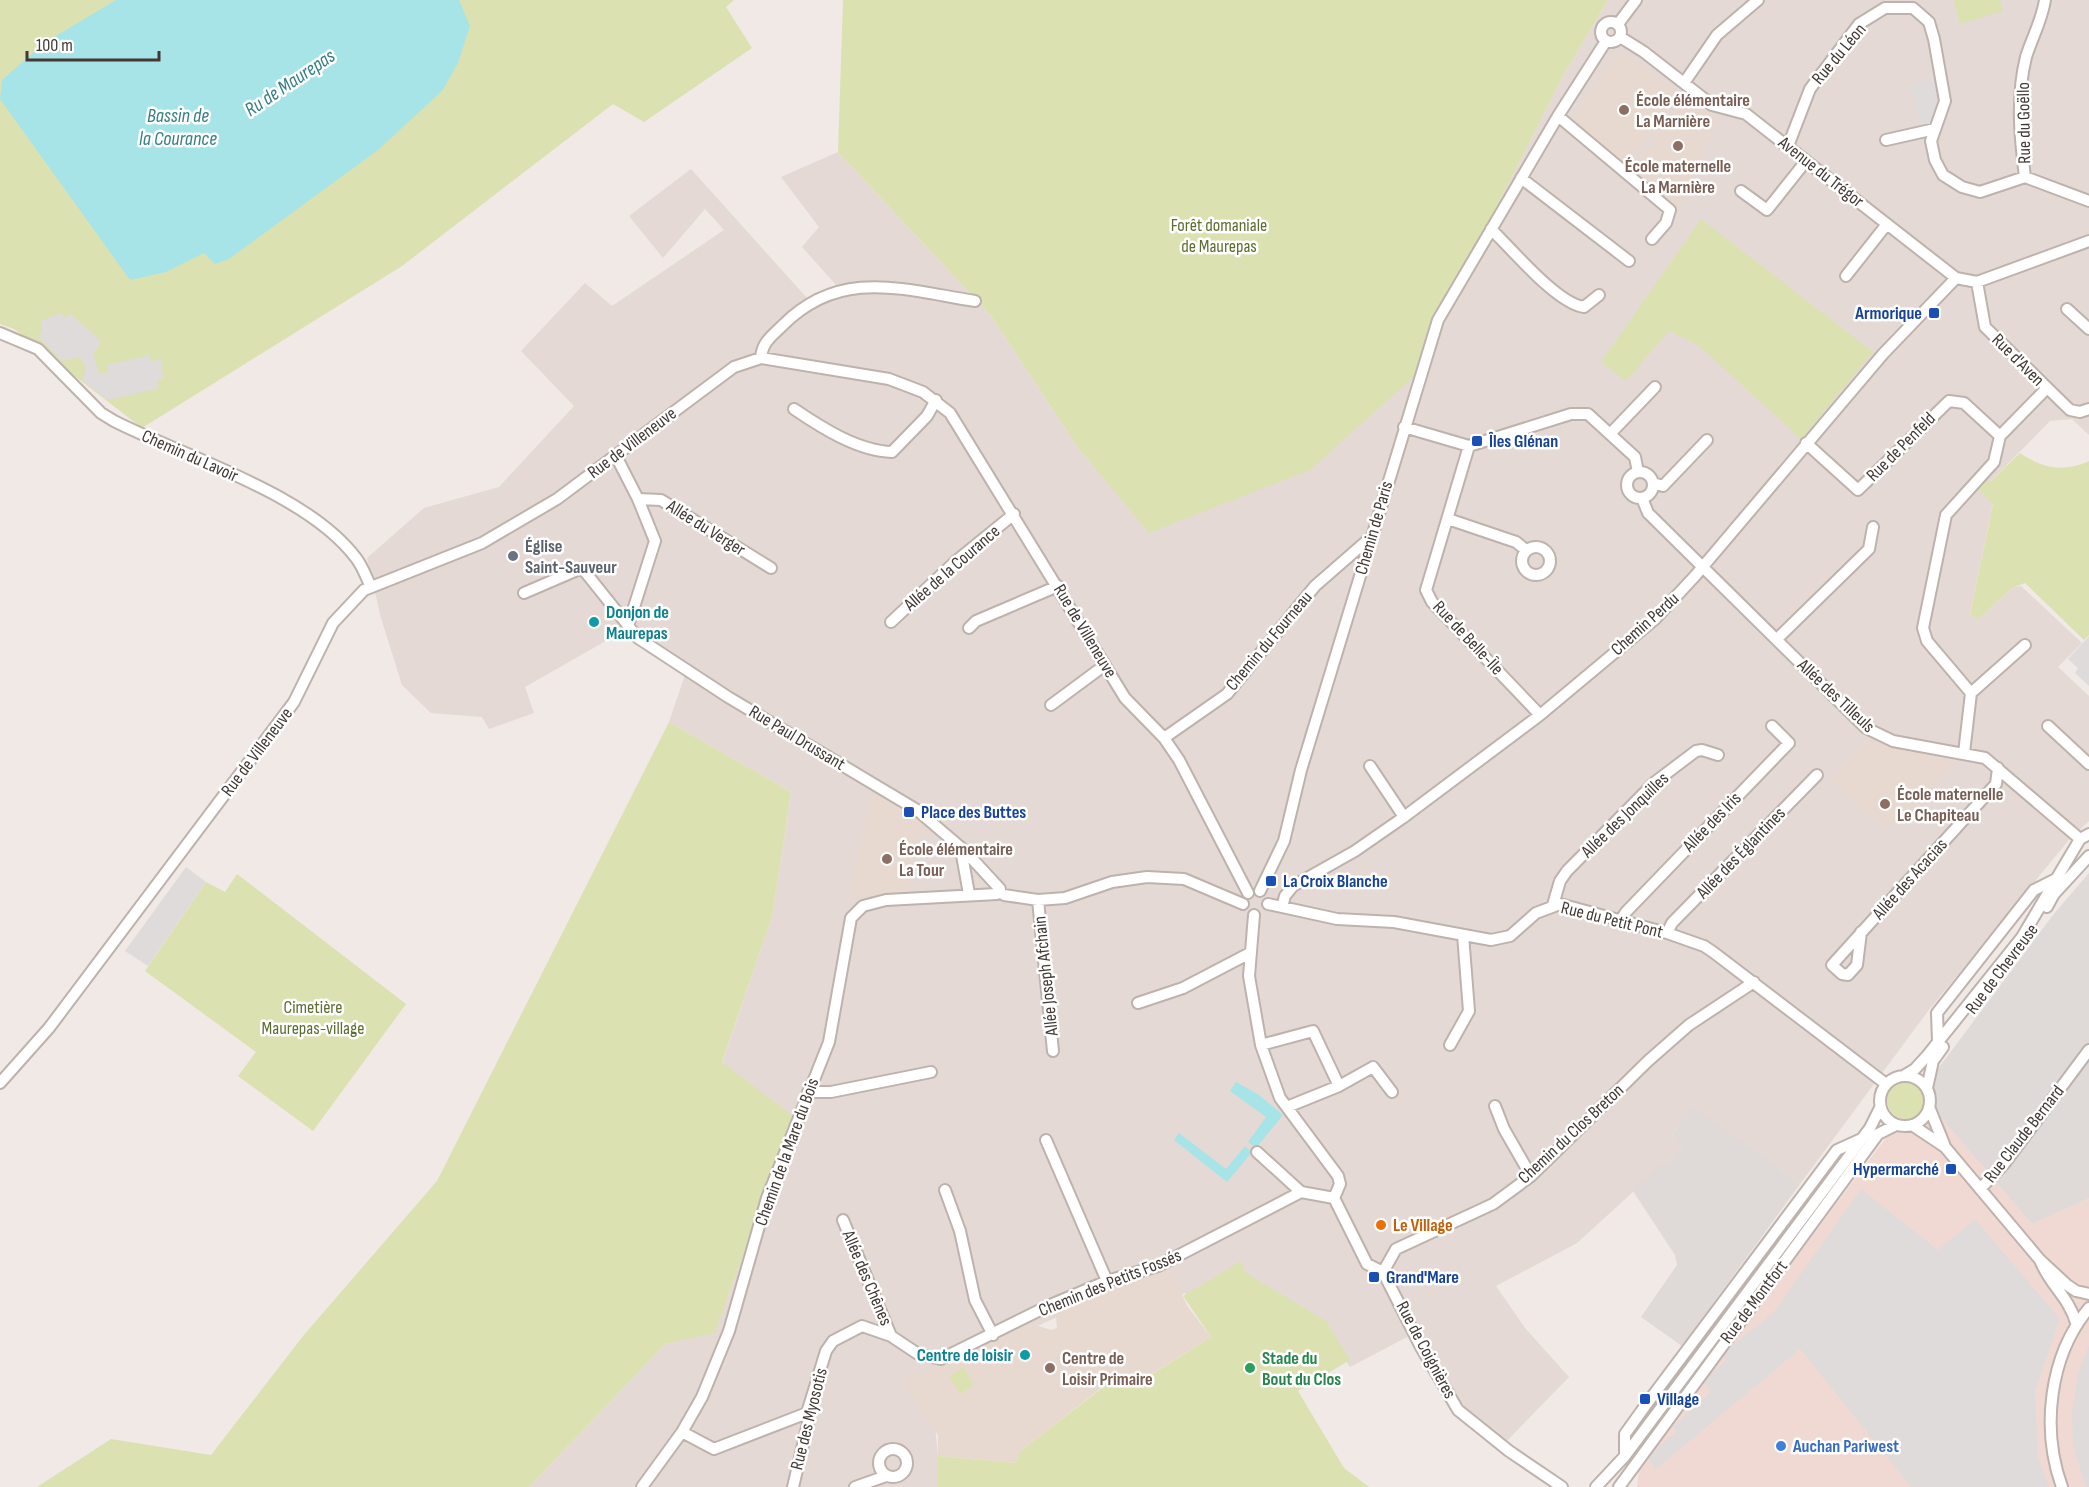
<svg xmlns="http://www.w3.org/2000/svg" width="2089" height="1487" viewBox="0 0 2089 1487" font-family="'Sofia Sans Condensed',sans-serif">
<style>
.residential{fill:#e4d9d4}
.commercial{fill:#f0d9d2}
.industrial{fill:#dfd9d7}
.education{fill:#e8d9d0}
.green{fill:#dce1b2}
.parking{fill:#dfdbda}
.water{fill:#a7e4e7}
.lines{fill:none;stroke-linecap:round;stroke-linejoin:round}
.minor-casing{stroke:#beb2ac;stroke-width:14}
.minor{stroke:#fff;stroke-width:10}
.education-dot{fill:#8d6e63;stroke:#fff;stroke-width:2}
.transit-dot{fill:#1a4fb4;stroke:#fff;stroke-width:2}
.worship-dot{fill:#6b7280;stroke:#fff;stroke-width:2}
.culture-dot{fill:#0f9aa8;stroke:#fff;stroke-width:2}
.food-dot{fill:#e8710a;stroke:#fff;stroke-width:2}
.leisure-dot{fill:#2e9e5b;stroke:#fff;stroke-width:2}
.shop-dot{fill:#3f7fe0;stroke:#fff;stroke-width:2}
.labels{text-anchor:middle;dominant-baseline:central;stroke-width:5;stroke-linejoin:round;paint-order:stroke}
.street-label{font-size:18px;fill:#423935;stroke:#fff}
.education-label{font-size:18px;font-weight:bold;fill:#785e54;stroke:#fff;text-anchor:start}
.park-label{font-size:18px;fill:#5c6d2f;stroke:#fff}
.transit-label{font-size:18px;font-weight:bold;fill:#164399;stroke:#fff;text-anchor:start}
.worship-label{font-size:18px;font-weight:bold;fill:#5b616d;stroke:#fff;text-anchor:start}
.culture-label{font-size:18px;font-weight:bold;fill:#0d838f;stroke:#fff;text-anchor:start}
.food-label{font-size:18px;font-weight:bold;fill:#c56008;stroke:#fff;text-anchor:start}
.leisure-label{font-size:18px;font-weight:bold;fill:#27864d;stroke:#fff;text-anchor:start}
.shop-label{font-size:18px;font-weight:bold;fill:#366cbe;stroke:#fff;text-anchor:start}
.water-label{font-size:20px;font-style:italic;fill:#337f84;stroke:#fff}
</style>
<rect width="100%" height="100%" fill="#f0e9e5"/>
<!-- residential -->
<path class="residential" d="M1608,0H2089V435L2072,419L2050,421L1989,483L1976,487L1993,503L1970,613L1979,618L2012,588L2021,586L2082,643L2058,667L2089,696V821L2068,841L1928,1011L1800,1184L1693,1108L1672,1136L1685,1146L1669,1166L1634,1191L1577,1243L1496,1286L1525,1328L1569,1377L1502,1446L1455,1412L1409,1336L1350,1367L1319,1324L1187,1296L1185,1293L1180,1296L1153,1272L930,1376L938,1456V1487H529L665,1344L715,1332L793,1117L722,1063L772,917L791,792L669,722L685,675L625,630L525,687L534,713L489,729L482,717L431,713L402,685L381,618L367,558L424,508L499,487L574,406L521,351L585,283L612,306L724,230L705,209L663,258L629,216L691,169L807,298L838,287L802,247L819,227L781,177L838,152L991,316L1079,449L1150,533L1446,306L1564,74Z"/>
<!-- commercial -->
<path class="commercial" d="M1920,1093L2032,1224L2089,1198V1487H1637L1640,1463Z"/>
<!-- industrial -->
<path class="industrial" d="M2089,873V1198L2032,1224L1920,1093L2053,915Z
M1693,1107L1800,1184L1682,1346L1641,1317L1677,1265L1675,1255L1633,1191L1663,1163L1669,1166L1684,1146L1672,1136Z"/>
<!-- education -->
<path class="education" d="M1620,50L1681,94L1622,171L1568,126Z
M1687,98L1718,117L1679,211L1627,175Z
M1866,742L1956,761L1885,829L1832,779Z
M873,791L925,823L908,894L849,898Z
M1168,1267L1188,1307L1211,1337L1129,1388L1117,1376L1020,1451L1015,1463L938,1456V1435L902,1382L962,1358L963,1359L1028,1325H1036L1051,1330L1057,1328L1056,1316L1064,1305Z"/>
<!-- green -->
<path class="green" d="M0,0H734L726,7L752,48L644,122L613,104L402,266L142,428L14,329L0,324Z
M843,0H1608L1564,74L1446,306L1420,371L1310,470L1149,533L1079,449L991,316L838,152Z
M1954,0H2000L2003,11L1960,24Z
M1701,219L1873,352L1801,439L1698,345L1669,331L1626,381L1601,362Z
M2020,453C2042,468 2064,473 2089,461V635L2084,640L2025,583L2012,588L1978,619L1970,614L1993,504L1975,487L1984,478L1990,482Z
M669,722L791,792L772,917L722,1062L793,1116L715,1333L665,1344L529,1487H37L111,1439L211,1455L303,1336L437,1181Z
M237,874L406,1004L313,1131L238,1076L256,1052L145,971L206,882L225,892Z
M1887 1100a19 19 0 1 1 38 0a19 19 0 1 1-38 0Z
M1241,1261L1246,1273L1326,1321L1350,1360L1298,1391L1344,1468L1369,1487H938V1456L1015,1463L1020,1451L1118,1376L1130,1388L1211,1337L1183,1296Z
M963,1367L974,1385L960,1394L949,1376Z"/>
<!-- parking -->
<path class="parking" d="M1939,77L1938,103L1931,122L1921,126L1910,85Z
M61,313L65,318L70,314L99,339L101,343L93,353L99,373H108L107,365L150,355L151,362L161,359L163,378L157,380L159,388L108,400L83,381L86,366L79,357L62,361L38,336L42,331L41,321Z
M2089,636V686L2075,673L2078,668L2068,659Z
M186,867L206,882L148,966L125,951Z
M1861,1189L1938,1250L1975,1219L2060,1319L2035,1391L2038,1457L2049,1487H1911L1800,1349L1655,1470L1647,1457L1676,1432L1673,1426L1711,1392L1703,1381L1726,1361L1722,1354L1773,1313Z
M2089,1345V1487H2086L2073,1446L2072,1413L2078,1373Z"/>
<!-- water -->
<path class="water" d="M116,0H459L470,26L458,63L443,90L378,150L229,259L215,264L204,253L166,272L130,280L0,99L2,80L44,43Z
M1236,1082L1259,1095L1283,1115L1256,1148L1248,1142L1266,1117L1230,1091Z
M1179,1133L1226,1169L1245,1146L1252,1152L1227,1182L1174,1140Z"/>
<g class="lines">
<!-- minor casing -->
<g class="minor-casing">
<path id="minor" d="M1601 32a10 10 0 1 1 20 0a10 10 0 1 1-20 0Z
M1618,24L1636,0
M1620,37L1644,52L1712,105L1746,114L1956,278L1977,282L2089,241
M1684,83L1717,35L1758,0
M1558,116L1670,210L1666,223L1652,239
M1886,140L1935,129
M1788,146L1810,89L1859,24L1885,8H1913L1929,22L1934,39L1945,101L1931,141L1935,160L1943,175L1962,187L1980,192L2025,177L2089,201
M2025,177C2020,137 2016,97 2026,57C2032,38 2042,20 2045,0
M1521,178L1629,261
M1741,191L1767,210L1806,161
M1491,229C1511,248 1557,304 1584,307L1599,295
M1846,276L1887,224
M1977,282L1985,327L2070,410L2080,412L2089,409
M2067,309L2089,329
M0,333L38,349L101,413L114,421C187,458 307,493 356,558C363,567 366,577 371,587
M761,358C762,342 772,336 783,325C841,267 904,290 975,301
M794,409C822,428 858,451 892,452L927,416L936,400
M1404,427L1469,446L1571,414H1588L1635,457L1638,472
M1610,434L1655,387
M1806,443L1858,490L1949,401L1964,403L2000,436
M1469,446L1426,590L1432,602L1540,715
M616,456L638,499L655,541L628,626
M1627 485a13 13 0 1 1 26 0a13 13 0 1 1-26 0Z
M1653,483L1663,486L1707,440
M1642,498L1648,513L1866,728L1893,741L1985,758L2080,839
M638,499L661,500L771,568
M1448,519L1516,542L1526,550
M1522 561a14 14 0 1 1 28 0a14 14 0 1 1-28 0Z
M524,593L582,568L638,638L728,697L917,810L965,851L1000,889
M891,622L955,562L1014,514
M969,628L976,621L1058,586
M1777,639L1869,549L1873,527
M1971,693L2025,645
M1051,705L1105,665
M2048,726L2089,764
M1164,738L1227,694L1315,586L1370,538
M1964,753L1971,693L1927,641L1923,628L1946,515L1994,462L2000,436L2046,389
M1370,766L1404,817
M965,851L962,855L969,894
M1260,891L1284,841L1301,770L1438,320L1558,116L1606,41
M1004,895L1038,900L1065,898L1112,882L1147,877L1184,879L1243,904
M1038,900L1053,1051
M1268,904L1337,919L1394,922L1491,940L1510,936L1536,913L1560,904L1667,933L1704,946L1713,952L1886,1084
M1553,905L1560,881L1567,871L1655,782L1696,751L1702,750L1718,755
M1282,907L1285,896L1293,886L1355,851L1404,817L1540,715L1655,619L1695,576L1883,354L1956,278
M2047,907L2054,894L2089,856
M1254,915L1249,976L1261,1045L1280,1098L1338,1176L1340,1184L1334,1198
M1621,920L1626,912L1789,743L1772,726
M1861,932L1857,965L1848,975L1842,974L1832,965L1996,784L1998,768
M1667,933L1672,923L1817,775
M1138,1003L1183,988L1250,953
M1938,1041L1937,1013L2034,890L2056,879
M1261,1045L1313,1031L1339,1086
M1450,1045L1469,1011L1463,935
M1905,1075L1915,1069L1926,1057L2022,937L2080,839L2089,834
M1880 1101a25 25 0 1 1 50 0a25 25 0 1 1-50 0Z
M0,1083L49,1028L294,702L333,623L364,590L482,543L557,499L734,367L761,358L889,379L923,392L950,413L1125,698L1164,738L1179,760L1248,893
M1927,1088L1933,1061L1943,1047
M808,1092H831L931,1072
M1495,1106L1504,1129L1531,1176
M1287,1107L1339,1086L1373,1067L1392,1092
M1929,1107L1944,1144
M1912,1125L1945,1147L2040,1260L2067,1285L2076,1291L2089,1294
M1046,1140L1107,1281
M1257,1152L1301,1192
M1980,1189L2004,1164L2089,1050
M945,1190L960,1231L975,1300L993,1335
M1334,1198L1367,1264L1383,1272
M843,1220L891,1336
M2040,1260C2050,1286 2068,1295 2077,1325
M1383,1272L1396,1249L1493,1204L1531,1176L1648,1061L1689,1025L1754,982
M1383,1272L1422,1349L1458,1410L1509,1451L1562,1487
M682,1432L714,1449L807,1413
M879 1463a14 14 0 1 1 28 0a14 14 0 1 1-28 0Z
M1625,1454V1434L1648,1402L1837,1150L1859,1140
M642,1487L682,1432L702,1397L729,1331L767,1198L829,1042L851,918L863,906L886,900L997,894
M793,1487L809,1419L807,1413L826,1351L833,1341L862,1326L891,1336L918,1354L941,1359L1048,1306L1107,1281L1158,1266L1301,1192L1334,1198
M855,1487L886,1476
M1596,1487L1625,1456L1870,1128L1880,1108
M1619,1487L1878,1134L1896,1125
M2062,1487C2041,1429 2049,1356 2089,1308"/>
</g>
<!-- minor -->
<use href="#minor" class="minor"/>
</g>
<!-- markers -->
<g class="education-dot">
<circle cx="1624" cy="110" r="6"/>
<circle cx="1678" cy="146" r="6"/>
<circle cx="1885" cy="804" r="6"/>
<circle cx="887" cy="859" r="6"/>
<circle cx="1050" cy="1368" r="6"/>
</g>
<g class="transit-dot">
<rect x="1928" y="307" width="12" height="12" rx="3"/>
<rect x="1471" y="435" width="12" height="12" rx="3"/>
<rect x="903" y="806" width="12" height="12" rx="3"/>
<rect x="1265" y="875" width="12" height="12" rx="3"/>
<rect x="1945" y="1163" width="12" height="12" rx="3"/>
<rect x="1368" y="1271" width="12" height="12" rx="3"/>
<rect x="1639" y="1393" width="12" height="12" rx="3"/>
</g>
<circle class="worship-dot" cx="513" cy="556" r="6"/>
<g class="culture-dot">
<circle cx="594" cy="622" r="6"/>
<circle cx="1025" cy="1355" r="6"/>
</g>
<circle class="food-dot" cx="1381" cy="1225" r="6"/>
<circle class="leisure-dot" cx="1250" cy="1368" r="6"/>
<circle class="shop-dot" cx="1781" cy="1446" r="6"/>
<g class="labels">
<!-- street labels -->
<g class="street-label">
<text transform="translate(1839 54) rotate(-50)">Rue du Léon</text>
<text transform="translate(2024 123) rotate(-91)">Rue du Goëllo</text>
<text transform="translate(1821 172) rotate(38)">Avenue du Trégor</text>
<text transform="translate(2018 360) rotate(45)">Rue d'Aven</text>
<text transform="translate(632 443) rotate(-37)">Rue de Villeneuve</text>
<text transform="translate(1901 447) rotate(-45)">Rue de Penfeld</text>
<text transform="translate(190 456) rotate(24)">Chemin du Lavoir</text>
<text transform="translate(706 528) rotate(32)">Allée du Verger</text>
<text transform="translate(1374 528) rotate(-74)">Chemin de Paris</text>
<text transform="translate(952 568) rotate(-41)">Allée de la Courance</text>
<text transform="translate(1645 624) rotate(-42)">Chemin Perdu</text>
<text transform="translate(1085 631) rotate(59)">Rue de Villeneuve</text>
<text transform="translate(1468 638) rotate(47)">Rue de Belle-Île</text>
<text transform="translate(1269 641) rotate(-50)">Chemin du Fourneau</text>
<text transform="translate(1836 696) rotate(43)">Allée des Tilleuls</text>
<text transform="translate(797 738) rotate(31)">Rue Paul Drussant</text>
<text transform="translate(257 752) rotate(-53)">Rue de Villeneuve</text>
<text transform="translate(1625 815) rotate(-44)">Allée des Jonquilles</text>
<text transform="translate(1712 822) rotate(-46)">Allée des Iris</text>
<text transform="translate(1741 853) rotate(-46)">Allée des Églantines</text>
<text transform="translate(1910 879) rotate(-48)">Allée des Acacias</text>
<text transform="translate(1612 920) rotate(14)">Rue du Petit Pont</text>
<text transform="translate(2002 969) rotate(-53)">Rue de Chevreuse</text>
<text transform="translate(1046 976) rotate(-96)">Allée Joseph Afchain</text>
<text transform="translate(1571 1134) rotate(-43)">Chemin du Clos Breton</text>
<text transform="translate(2024 1134) rotate(-52)">Rue Claude Bernard</text>
<text transform="translate(787 1152) rotate(-70)">Chemin de la Mare du Bois</text>
<text transform="translate(867 1278) rotate(67)">Allée des Chênes</text>
<text transform="translate(1110 1283) rotate(-22)">Chemin des Petits Fossés</text>
<text transform="translate(1754 1302) rotate(-53)">Rue de Montfort</text>
<text transform="translate(1426 1350) rotate(62)">Rue de Coignières</text>
<text transform="translate(809 1419) rotate(-76)">Rue des Myosotis</text>
</g>
<!-- education labels -->
<g class="education-label">
<text x="1636" y="100">École élémentaire<tspan x="1636" dy="21">La Marnière</tspan></text>
<text x="1678" y="166" text-anchor="middle">École maternelle<tspan x="1678" dy="21">La Marnière</tspan></text>
<text x="1897" y="794">École maternelle<tspan x="1897" dy="21">Le Chapiteau</tspan></text>
<text x="899" y="849">École élémentaire<tspan x="899" dy="21">La Tour</tspan></text>
<text x="1062" y="1358">Centre de<tspan x="1062" dy="21">Loisir Primaire</tspan></text>
</g>
<!-- park labels -->
<g class="park-label">
<text x="1219" y="225">Forêt domaniale<tspan x="1219" dy="21">de Maurepas</tspan></text>
<text x="313" y="1007">Cimetière<tspan x="313" dy="21">Maurepas-village</tspan></text>
</g>
<!-- transit labels -->
<g class="transit-label">
<text x="1922" y="313" text-anchor="end">Armorique</text>
<text x="1489" y="441">Îles Glénan</text>
<text x="921" y="812">Place des Buttes</text>
<text x="1283" y="881">La Croix Blanche</text>
<text x="1939" y="1169" text-anchor="end">Hypermarché</text>
<text x="1386" y="1277">Grand'Mare</text>
<text x="1657" y="1399">Village</text>
</g>
<!-- worship labels -->
<g class="worship-label">
<text x="525" y="546">Église<tspan x="525" dy="21">Saint-Sauveur</tspan></text>
</g>
<!-- culture labels -->
<g class="culture-label">
<text x="606" y="612">Donjon de<tspan x="606" dy="21">Maurepas</tspan></text>
<text x="1013" y="1355" text-anchor="end">Centre de loisir</text>
</g>
<!-- food labels -->
<g class="food-label">
<text x="1393" y="1225">Le Village</text>
</g>
<!-- leisure labels -->
<g class="leisure-label">
<text x="1262" y="1358">Stade du<tspan x="1262" dy="21">Bout du Clos</tspan></text>
</g>
<!-- shop labels -->
<g class="shop-label">
<text x="1793" y="1446">Auchan Pariwest</text>
</g>
<!-- water labels -->
<g class="water-label">
<text transform="translate(290 83) rotate(-34)">Ru de Maurepas</text>
<text x="178" y="116">Bassin de<tspan x="178" dy="23">la Courance</tspan></text>
</g>
</g>
<!-- scale -->
<path d="M27 51v9h132v-9" fill="none" stroke="#423935" stroke-width="3"/>
<text x="36" y="51" font-size="18" fill="#423935" stroke="#ffffff" stroke-width="4.5" paint-order="stroke">100 m</text>
</svg>
